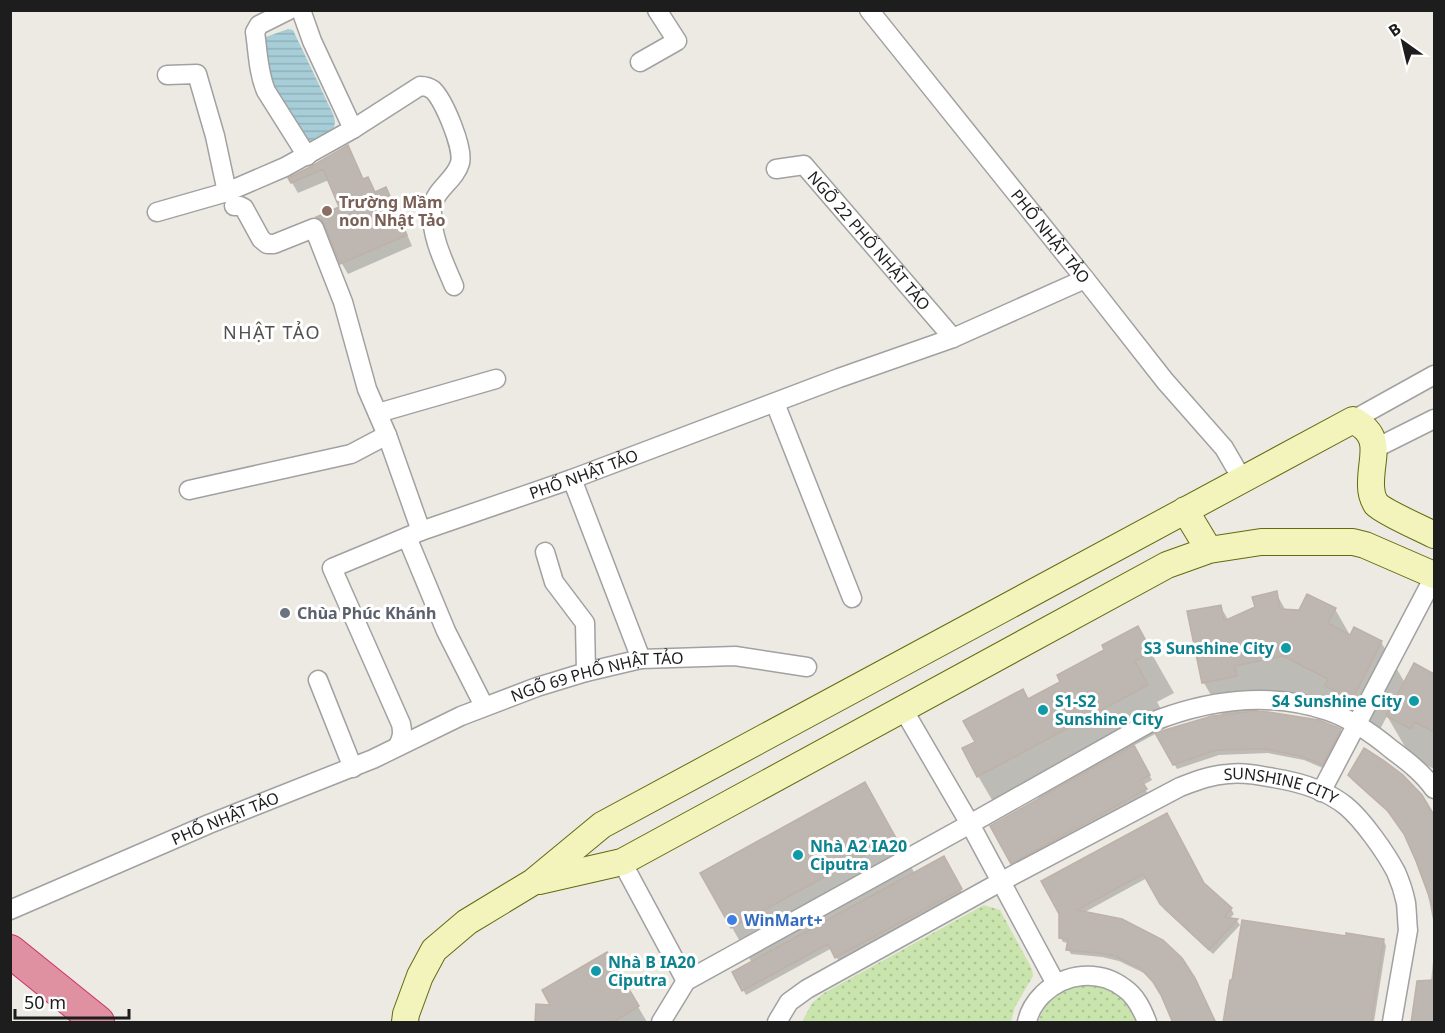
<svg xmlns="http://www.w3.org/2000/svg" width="1445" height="1033" viewBox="0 0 1445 1033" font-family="'Noto Sans',sans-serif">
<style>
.grass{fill:url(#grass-dots)}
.water{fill:url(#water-rules)}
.shadow{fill:#0003}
.building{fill:#beb6b1;stroke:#beb1a7;stroke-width:1.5}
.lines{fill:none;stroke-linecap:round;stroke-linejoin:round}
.street-casing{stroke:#a1a1a1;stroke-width:21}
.secondary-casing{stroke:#636b0d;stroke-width:28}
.highway-casing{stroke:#cb3169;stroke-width:34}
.street{stroke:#fff;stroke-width:18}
.secondary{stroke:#f2f4bb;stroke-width:26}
.highway{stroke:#df91a1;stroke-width:32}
.education-dot{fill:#8d6e63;stroke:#fff;stroke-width:2}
.worship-dot{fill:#6b7280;stroke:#fff;stroke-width:2}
.culture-dot{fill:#0f9aa8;stroke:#fff;stroke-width:2}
.shop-dot{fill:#3f7fe0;stroke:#fff;stroke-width:2}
.labels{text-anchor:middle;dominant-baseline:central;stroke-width:6;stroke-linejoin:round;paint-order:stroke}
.education-label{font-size:16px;font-weight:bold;fill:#785e54;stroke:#fff;text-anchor:start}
.street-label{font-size:16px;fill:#1d1d1d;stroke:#fff}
.worship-label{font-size:16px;font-weight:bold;fill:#5b616d;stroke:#fff;text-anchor:start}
.culture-label{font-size:16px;font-weight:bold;fill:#0d838f;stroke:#fff;text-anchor:start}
.shop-label{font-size:16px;font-weight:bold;fill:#366cbe;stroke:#fff;text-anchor:start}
.neighbourhood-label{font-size:18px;letter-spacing:1.5px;fill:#505050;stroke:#fff}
</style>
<defs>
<pattern id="grass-dots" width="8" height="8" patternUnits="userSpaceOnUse" patternTransform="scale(1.5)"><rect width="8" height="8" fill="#c9e4ad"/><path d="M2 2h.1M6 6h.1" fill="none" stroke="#acc394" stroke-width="1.8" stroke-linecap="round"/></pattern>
<pattern id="water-rules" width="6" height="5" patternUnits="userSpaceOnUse" patternTransform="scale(1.5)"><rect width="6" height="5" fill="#a7ced8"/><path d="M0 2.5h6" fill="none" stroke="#8fb0b9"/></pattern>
</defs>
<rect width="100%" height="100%" fill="#edeae4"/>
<!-- grass -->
<path class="grass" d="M984,905L1000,910L1032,969L1033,976L1015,1007L1011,1022H802L812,1003L824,993Z
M1091,985C1115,991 1127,998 1136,1022H1038C1047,996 1064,988 1091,985Z"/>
<!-- water -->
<path class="water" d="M288,29L293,30L333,114L335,121L334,128L326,133L308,142L268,82L263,38Z"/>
<!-- shadow -->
<path class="shadow" d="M348,147L364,181L368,179L375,193L386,189L392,199L412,246L348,274L342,264L328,230L324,228L318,218L341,208L329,180L298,193L290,179Z
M1276,593L1286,611L1335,609L1351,637L1381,642L1405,683L1415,665L1434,676V769L1411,757L1387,716L1375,739L1343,715L1257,707L1258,713L1340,730L1343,735L1325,769L1304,760L1268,753L1219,755L1177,769L1157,733L1133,746L1152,780L1143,785L1148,794L1015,868L992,826L1040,799L1038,797L1002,817L978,776L977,742L1027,701L1062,683L1137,628L1174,693L1157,702L1170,726L1160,731L1161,733L1223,716L1204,683L1189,612L1220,606L1229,621L1256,608Z
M1349,775L1421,796L1434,818V925L1426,885L1407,836L1391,815L1352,780Z
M1166,815L1204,884L1231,909L1234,914L1229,919L1237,921L1240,925L1213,954L1164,909L1147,878L1083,913L1122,921L1158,987L1146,974L1119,961L1102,957L1071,954L1068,949V943L1063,942L1060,937L1061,914Z
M888,824L915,874L943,858L963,894L839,962L832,948L746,995L734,973L752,963L702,874Z
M1347,938L1384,941L1386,946L1374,1022H1224Z
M1434,951V1022H1413L1431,982Z
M607,954L647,1022H537L553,1006Z"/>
<!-- building -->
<path class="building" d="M348,145L363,179L368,177L375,192L386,187L407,235L340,264L324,224L321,220L316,217L339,207L323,169L291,183L288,178L312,166Z
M1277,591L1280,609L1299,610L1307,594L1336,608L1328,623L1350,635L1354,627L1382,641L1352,700L1325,686L1328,679L1283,656L1235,666L1237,676L1202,683L1187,611L1221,605L1224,621L1255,607L1252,597Z
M1138,626L1152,652L1135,661L1148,685L977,777L962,748L975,742L963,721L1023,689L1028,699L1060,682L1057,675L1104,650L1102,645Z
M1414,663L1434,674V732L1415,722L1411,729L1386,716Z
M1255,711L1268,712L1319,720L1341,729L1323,765L1300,756L1265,749L1216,750L1173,765L1155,733L1212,716Z
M1134,745L1150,775L1141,780L1147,789L1011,864L990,826Z
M1364,748L1383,760L1403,775L1422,795L1434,815V907H1433L1416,861L1404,834L1387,810L1348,775Z
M865,782L896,838L731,928L700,873Z
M1167,813L1204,883L1232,908L1224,917L1238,919L1209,950L1160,904L1143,874L1077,910L1122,919L1163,940L1182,958L1195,978L1216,1023H1173L1161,995L1153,982L1141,969L1115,956L1098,953L1066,950L1068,939L1059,938V914L1041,881Z
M944,856L962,889L835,958L828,944L742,991L732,972Z
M1242,920L1346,936V933L1384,939L1371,1023H1223L1230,980H1232Z
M607,952L639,1006L612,1023H535L536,1004L550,1005L542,990Z
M1434,980V1023H1411L1417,981Z"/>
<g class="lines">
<!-- street casing -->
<g class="street-casing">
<g id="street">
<path d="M289,10L259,25L255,32C258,52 258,72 266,91L307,156"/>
<path id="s1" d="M869,10L1085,279L1165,381L1224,448L1242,479"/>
<path d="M640,62L677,41L657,10"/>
<path d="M167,75L197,74L215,136L227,192"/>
<path d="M353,129L420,86C425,86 429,87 433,90C444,101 464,148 460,163C455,181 433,190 432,210C431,237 444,262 454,286"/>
<path id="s2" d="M776,169L804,165L953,338"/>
<path d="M234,206H240L244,208L261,239L267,244H274L314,228L343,302L367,389L387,435L421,531"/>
<path d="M157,212L227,192L285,167L353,129L312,41L301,10"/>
<path d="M775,403L852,598"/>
<path d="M378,413L496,379"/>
<path d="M1353,420L1434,375"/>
<path d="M1374,449L1434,419"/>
<path d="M572,479L641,659"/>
<path d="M189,490L351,454L387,435"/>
<path d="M407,537L446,631L484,706"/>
<path d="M545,552L554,582L585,623L586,672"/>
<path d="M318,680L353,768"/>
<path d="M903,709L970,824L1056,984"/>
<path id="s3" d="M398,746C402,738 403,733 401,724L332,568L421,531L572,479L839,378L953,338L1085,279"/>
<path d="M1321,792L1434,577"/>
<path d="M622,862L686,981"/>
<path id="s4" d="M10,910L209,824L373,759L461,716L537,687L586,672L641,659L735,656L807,667"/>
<path d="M661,1022L686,981L970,824L1149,723C1206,700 1269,691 1328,711C1351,719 1373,734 1391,749C1407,761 1423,773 1434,789"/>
<path id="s5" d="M777,1022L789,1002L807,989L1002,881L1180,787C1196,781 1211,775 1228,774C1243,772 1259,775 1274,778C1299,782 1326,790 1346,806C1363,820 1386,853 1396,872C1400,881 1404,893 1406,903C1407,912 1407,921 1408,930L1392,1022"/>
<path d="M1027,1022C1029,1012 1035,1002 1043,994C1065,973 1099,969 1124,988C1136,996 1142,1009 1147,1022"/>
</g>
</g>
<!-- secondary casing -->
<g class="secondary-casing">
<path id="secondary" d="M1185,510L1209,550
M539,881L622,862L1167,565L1209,550L1261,542H1353L1365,545L1434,575
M405,1022L406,1014L420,976L434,950L467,922L533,882L602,825L1353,420C1385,437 1370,457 1371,486C1371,492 1373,499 1376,504C1385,513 1421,528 1434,535"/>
</g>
<!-- highway casing -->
<g class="highway-casing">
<path id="highway" d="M10,951L98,1022"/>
</g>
<!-- street -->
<use href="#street" class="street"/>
<!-- secondary -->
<use href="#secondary" class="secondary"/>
<!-- highway -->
<use href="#highway" class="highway"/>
</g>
<!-- markers -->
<circle class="education-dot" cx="327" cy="211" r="6"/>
<circle class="worship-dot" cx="285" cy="613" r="6"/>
<g class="culture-dot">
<circle cx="1286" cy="648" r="6"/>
<circle cx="1414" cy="701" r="6"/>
<circle cx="1043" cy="710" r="6"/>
<circle cx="798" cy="855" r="6"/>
<circle cx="596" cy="971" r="6"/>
</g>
<circle class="shop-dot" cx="732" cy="920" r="6"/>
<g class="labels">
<!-- education labels -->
<g class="education-label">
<text x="339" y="202">Trường Mầm<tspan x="339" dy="18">non Nhật Tảo</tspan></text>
</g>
<!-- street labels -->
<g class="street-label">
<text stroke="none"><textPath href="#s1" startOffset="290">PHỐ NHẬT TẢO</textPath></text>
<text stroke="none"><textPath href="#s2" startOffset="128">NGÕ 22 PHỐ NHẬT TẢO</textPath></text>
<text stroke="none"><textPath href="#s3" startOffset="462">PHỐ NHẬT TẢO</textPath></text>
<text stroke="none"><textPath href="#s4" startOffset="634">NGÕ 69 PHỐ NHẬT TẢO</textPath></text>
<text stroke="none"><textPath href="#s5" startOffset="574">SUNSHINE CITY</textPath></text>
<text stroke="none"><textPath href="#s4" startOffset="234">PHỐ NHẬT TẢO</textPath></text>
</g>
<!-- worship labels -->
<g class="worship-label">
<text x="297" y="613">Chùa Phúc Khánh</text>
</g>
<!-- culture labels -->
<g class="culture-label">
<text x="1274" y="648" text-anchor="end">S3 Sunshine City</text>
<text x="1055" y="701">S1-S2<tspan x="1055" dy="18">Sunshine City</tspan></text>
<text x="1402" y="701" text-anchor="end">S4 Sunshine City</text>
<text x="810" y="846">Nhà A2 IA20<tspan x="810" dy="18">Ciputra</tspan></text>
<text x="608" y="962">Nhà B IA20<tspan x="608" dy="18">Ciputra</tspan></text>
</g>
<!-- shop labels -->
<g class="shop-label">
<text x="744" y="920">WinMart+</text>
</g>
<!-- neighbourhood labels -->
<g class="neighbourhood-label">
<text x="272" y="332">NHẬT TẢO</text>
</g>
</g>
<!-- border -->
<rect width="1445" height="1033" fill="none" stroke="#1d1d1d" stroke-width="24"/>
<!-- north arrow -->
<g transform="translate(1403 42) rotate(326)" stroke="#ffffff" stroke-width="4.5" paint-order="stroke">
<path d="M0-4.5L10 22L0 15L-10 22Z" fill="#1d1d1d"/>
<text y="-9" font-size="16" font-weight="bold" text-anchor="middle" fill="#1d1d1d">B</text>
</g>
<!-- scale -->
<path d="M15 1009v9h114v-9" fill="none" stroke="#1d1d1d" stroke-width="3"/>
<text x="24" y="1009" font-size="18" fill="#1d1d1d" stroke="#ffffff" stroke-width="4.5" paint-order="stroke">50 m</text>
</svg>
